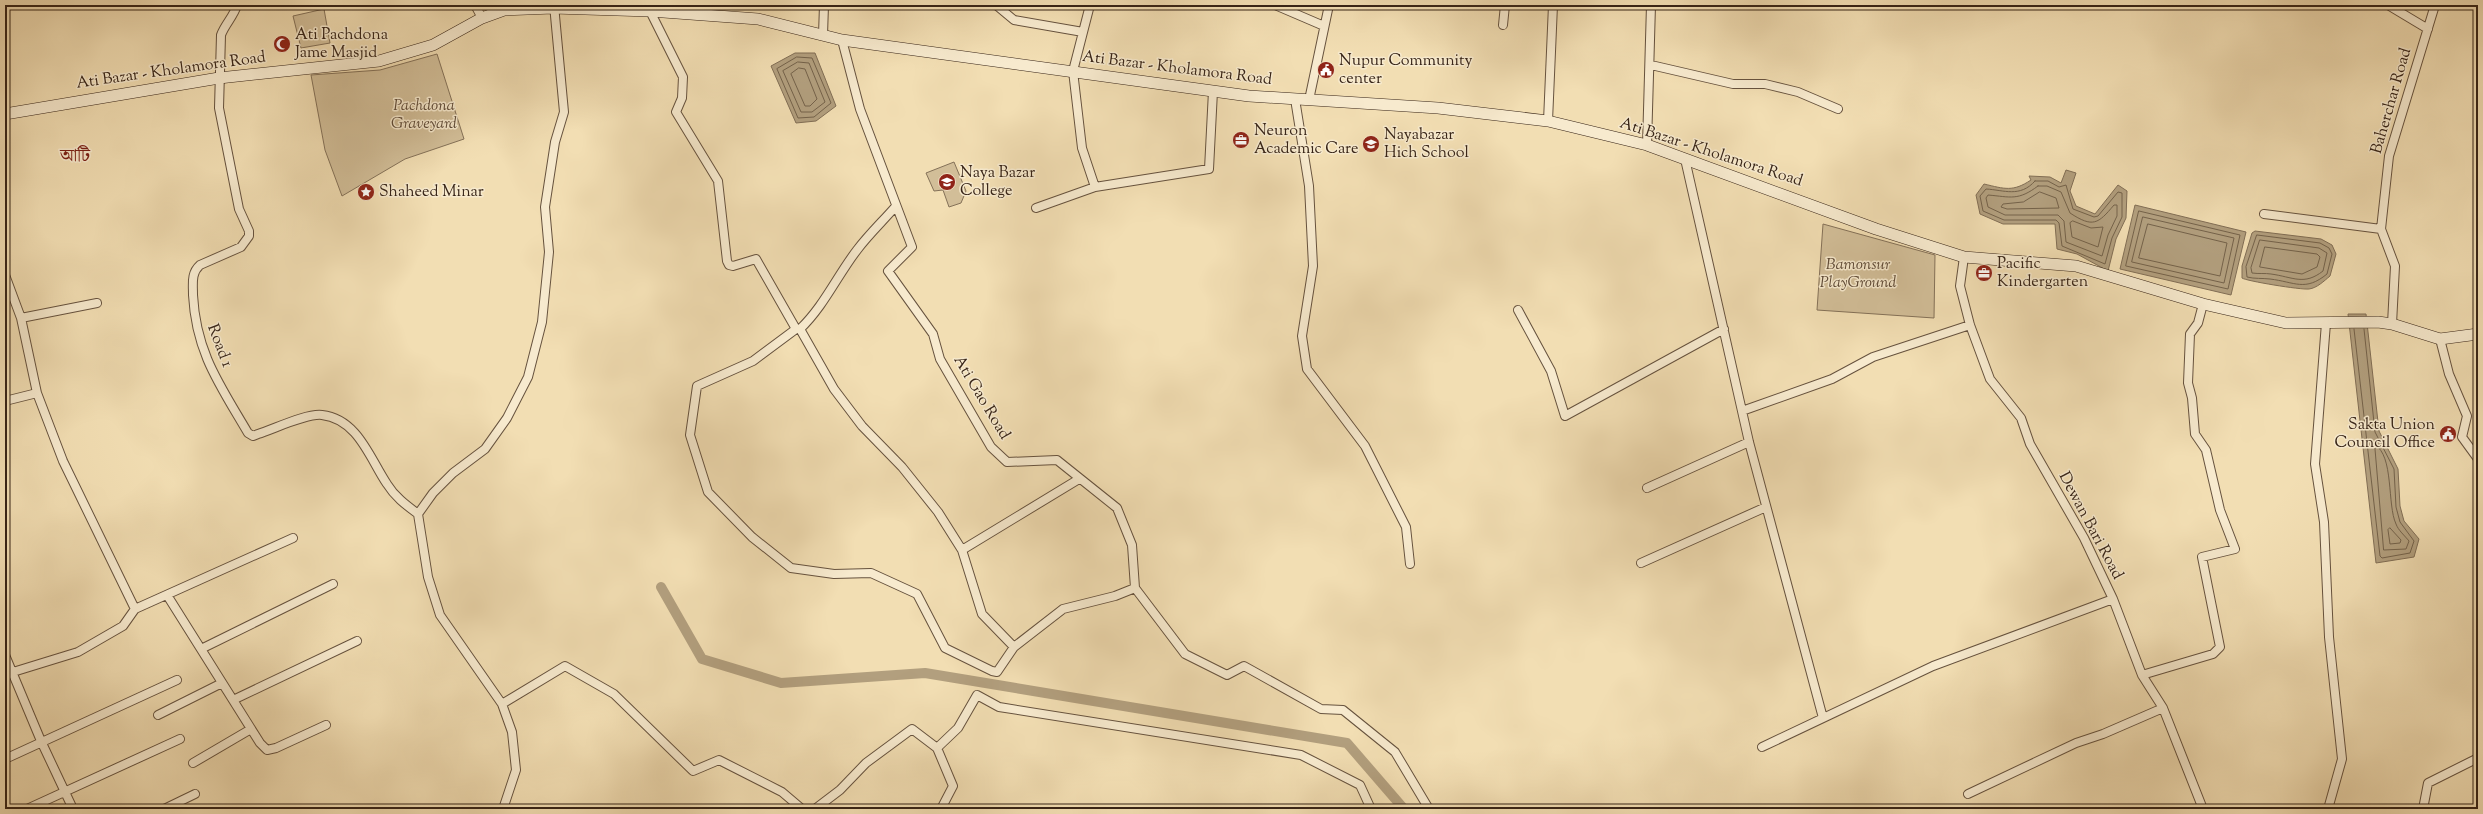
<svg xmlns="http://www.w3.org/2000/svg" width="2483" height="814" viewBox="0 0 2483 814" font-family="'Sorts Mill Goudy','Noto Serif Bengali',serif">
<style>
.green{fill:#d2be98;stroke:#847158}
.water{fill:#b29f7e;stroke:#816e55}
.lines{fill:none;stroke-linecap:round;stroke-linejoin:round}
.shore{stroke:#74624a;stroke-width:1}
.canal{stroke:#b29f7e;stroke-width:10}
.street-casing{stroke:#66523e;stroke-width:10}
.secondary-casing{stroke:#372417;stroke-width:12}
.street{stroke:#f7eace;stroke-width:8}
.secondary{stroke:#f7eace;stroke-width:11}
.labels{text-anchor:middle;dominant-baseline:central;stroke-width:3;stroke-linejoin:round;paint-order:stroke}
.poi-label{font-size:16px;fill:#372417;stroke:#f7eace;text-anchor:start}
.street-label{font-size:16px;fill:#372417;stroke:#f7eace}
.park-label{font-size:16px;font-style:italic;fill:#5e4a37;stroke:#f7eace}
.quarter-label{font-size:18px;fill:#7a1f14;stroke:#f7eace}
</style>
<rect width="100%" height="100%" fill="#f2deb3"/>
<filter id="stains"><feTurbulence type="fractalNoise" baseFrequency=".005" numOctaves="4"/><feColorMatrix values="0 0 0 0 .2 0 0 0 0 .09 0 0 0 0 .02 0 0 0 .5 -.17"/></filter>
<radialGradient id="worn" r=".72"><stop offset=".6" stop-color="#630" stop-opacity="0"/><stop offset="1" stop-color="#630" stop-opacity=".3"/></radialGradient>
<!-- green -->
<path class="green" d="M324,9L330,43L301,48L293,16Z
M437,54L464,139L405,159L342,196L325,150L311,75L380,70Z
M954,162L966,191L961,203L949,207L943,190L934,191L926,173Z
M1823,224L1935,255L1934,318L1817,310Z"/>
<!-- water -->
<path class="water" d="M795,53H815L836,106L816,121L796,123L771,66Z
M2066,170L2076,173L2070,191L2076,206L2095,214L2118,185L2127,191L2126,218L2116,239L2108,271L2077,254L2057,249L2055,224H2003L1980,214L1976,195L1984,184C2005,189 2013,192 2031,180L2029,176L2050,177L2061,183Z
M2135,205L2246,232L2231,295L2120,269Z
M2255,231L2321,239L2332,245L2336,254L2330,276C2324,281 2317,288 2309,289C2301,290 2246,281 2242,278V266L2252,233Z
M2348,314H2366L2379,431L2398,469L2400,506L2404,521L2419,539L2414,557L2376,563Z"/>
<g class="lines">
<!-- shore -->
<path class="shore" d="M797,57L812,58L831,103L814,117L798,118L777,69Z
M798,62L809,63L825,102L812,112H801L783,71Z
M799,68L805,69L817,99L810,106H805L791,74Z
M2035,181H2048L2059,187L2066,185L2073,209L2094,217L2098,216L2118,192L2122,193V217L2112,238L2105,264L2062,246L2059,223L2056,220H2004L1983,211L1980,196L1986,189C2004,190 2020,198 2035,181Z
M2038,186H2047L2061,192L2070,213C2093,228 2098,224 2114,205H2117V216L2108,235L2102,256L2066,242L2064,221L2058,215H2005L1988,207L1986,198L1988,195C2011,197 2018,201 2038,186Z
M2040,192L2056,198L2059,208L2007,209L2001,207L2003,204L2023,202Z
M2139,211L2240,235L2228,289L2126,266Z
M2143,217L2234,238L2224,283L2132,262Z
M2073,221L2091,228L2103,227L2098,247L2072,237L2070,223Z
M2148,224L2227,243L2220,276L2139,258Z
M2257,235L2320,243L2329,248L2332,254L2327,274C2305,292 2295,282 2270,279C2262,278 2255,279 2247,277L2246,267Z
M2260,240L2319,248L2327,253L2323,271C2304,286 2293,277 2271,274C2265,273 2259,274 2252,273L2251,268Z
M2265,247L2317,254L2320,257L2317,267L2302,274L2260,267Z
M2354,329L2380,556L2382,558L2410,553L2414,541L2400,522L2396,507L2394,469L2375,432L2364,329
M2375,445C2394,455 2387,505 2396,524C2398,530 2405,536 2409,541L2406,549L2384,550Z
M2390,528L2401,540L2400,543L2390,544L2388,530Z"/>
<!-- canal -->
<path class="canal" d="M661,587L702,659L781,683L925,673L1347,743L1404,809"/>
<!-- street casing -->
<g class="street-casing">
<path id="street" d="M237,5C234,16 225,24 221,35L219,108L239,209L249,231V236L241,247L200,265C191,273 193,283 193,295C196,353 220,385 248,433L253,436L258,434C274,429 307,413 322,415C358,419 370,459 387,484C395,497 406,505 418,514
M475,5L482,18
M996,5L1014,20L1083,32
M1090,5L1073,71L1082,148L1095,187
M1275,5L1324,26
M2388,5L2428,29
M650,11L683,77L682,98L676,112L718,181L727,261L729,265L733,266L756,259L796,329
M1503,25L1505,5
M823,35L824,5
M842,40L860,109L912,247L888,271L933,334L940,359L991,447L1007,462L1057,460L1117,508L1132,545L1135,588L1185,654L1227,675L1244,666L1321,709L1343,710L1395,752L1429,809
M1651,65L1733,84H1765L1798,92L1838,109
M1295,99L1309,186L1313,266L1302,336L1307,369L1365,446L1406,527L1410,564
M1309,100L1329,5
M1548,121L1553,5
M1647,145L1651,5
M1685,159L1749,442L1823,718
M896,206C883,221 869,234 857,250C837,276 824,306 800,329H796L753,361L697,386L690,435L708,492L752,537L791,568L834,574L871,573L917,594L945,648L992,671L997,672L1014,647L1063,609L1115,596L1135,588
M1036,208L1095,187L1209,169L1213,91
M2264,214L2381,229
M1964,257L1960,286L1970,325L1990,379L2021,418L2030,444L2084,538L2113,599L2142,675L2163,708L2203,809
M5,275L21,318L37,393L5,401
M1518,310L1551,371L1565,416L1724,329
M21,318L97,303
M2326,323L2315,464L2324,522L2329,637L2342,759L2328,809
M2392,324L2395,266L2381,229L2389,156L2435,5
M800,329L834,389L862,426L902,467L938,512L962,550L1079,479
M2440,339L2449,374L2467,416L2462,437L2478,459
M37,393L63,461L135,609
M1742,411L1832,379L1873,357L1970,325
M1647,488L1749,442
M962,550L982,614L1014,647
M1641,563L1766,507
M167,595L260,743L267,750L276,748L326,725
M201,649L333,584
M5,655L41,741L73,809
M13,672L78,652L123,626L135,609L293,538
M2142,675L2213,654L2220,647L2202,557L2235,549L2220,510L2206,450L2195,434L2192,398L2188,383L2190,334L2198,323L2203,304
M233,700L357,641
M502,704L565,666L614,694L693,771L719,760L782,792L802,809
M158,715L222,683
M1762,747L1933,666L2113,599
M5,759L177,680
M193,763L251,729
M1968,794L2076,743L2103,734L2163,708
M27,809L180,739
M164,809L195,794
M503,809L516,770L512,732L502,704L440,615L428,577L418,514L433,493L453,473L485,449L507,418L528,377L542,322L549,252L545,207L555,142L564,112L554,5
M815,809L840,790L866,763L912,729L937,748
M941,809L953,786L937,748L958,728L977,695L999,707L1301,755L1360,785L1371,809
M2423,809L2428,783L2478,758"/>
</g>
<!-- secondary casing -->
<g class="secondary-casing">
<path id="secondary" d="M5,114L219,78L379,61L433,45L482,18L504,10L553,8L650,11L758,19L842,40L1249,96L1438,108L1548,121L1647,145L1876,229L1964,257L2076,266L2203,304L2286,323L2378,322L2392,324L2440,339L2478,334"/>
</g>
<!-- street -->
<use href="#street" class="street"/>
<!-- secondary -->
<use href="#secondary" class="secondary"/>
</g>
<!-- icons -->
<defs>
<g id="mosque-disc" transform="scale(0.9)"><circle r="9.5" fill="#8f2418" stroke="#f7eace"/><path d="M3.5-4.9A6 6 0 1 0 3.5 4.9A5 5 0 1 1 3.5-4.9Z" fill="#fff"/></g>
<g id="civic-disc" transform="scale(0.9)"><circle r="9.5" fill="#8f2418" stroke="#f7eace"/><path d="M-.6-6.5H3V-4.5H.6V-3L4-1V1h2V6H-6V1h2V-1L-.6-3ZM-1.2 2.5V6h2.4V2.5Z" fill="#fff"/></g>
<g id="office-disc" transform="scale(0.9)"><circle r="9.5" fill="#8f2418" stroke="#f7eace"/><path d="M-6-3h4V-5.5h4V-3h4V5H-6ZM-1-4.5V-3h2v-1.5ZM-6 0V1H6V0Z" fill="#fff"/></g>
<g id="school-disc" transform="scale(0.9)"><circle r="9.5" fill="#8f2418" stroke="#f7eace"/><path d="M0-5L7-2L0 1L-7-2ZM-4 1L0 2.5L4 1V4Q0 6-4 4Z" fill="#fff"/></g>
<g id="university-disc" transform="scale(0.9)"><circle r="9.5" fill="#8f2418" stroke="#f7eace"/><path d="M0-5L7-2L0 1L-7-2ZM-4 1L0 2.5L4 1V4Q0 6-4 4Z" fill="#fff"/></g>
<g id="sight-disc" transform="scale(0.9)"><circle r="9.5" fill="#8f2418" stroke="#f7eace"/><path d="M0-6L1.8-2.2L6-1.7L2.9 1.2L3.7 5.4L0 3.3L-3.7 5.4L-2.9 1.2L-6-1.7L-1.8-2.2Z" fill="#fff"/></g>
</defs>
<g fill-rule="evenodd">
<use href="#mosque-disc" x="282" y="44"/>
<use href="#civic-disc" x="1326" y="70"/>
<use href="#office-disc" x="1241" y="140"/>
<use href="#school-disc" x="1371" y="144"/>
<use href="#university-disc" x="947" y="182"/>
<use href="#sight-disc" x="366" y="192"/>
<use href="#office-disc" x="1984" y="273"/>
<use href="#civic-disc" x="2448" y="434"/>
</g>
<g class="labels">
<!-- poi labels -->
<g class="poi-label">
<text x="295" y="35">Ati Pachdona<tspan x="295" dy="18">Jame Masjid</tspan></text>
<text x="1339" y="61">Nupur Community<tspan x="1339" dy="18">center</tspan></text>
<text x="1254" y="131">Neuron<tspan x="1254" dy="18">Academic Care</tspan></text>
<text x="1384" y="135">Nayabazar<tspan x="1384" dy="18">Hich School</tspan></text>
<text x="960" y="173">Naya Bazar<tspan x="960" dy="18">College</tspan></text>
<text x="379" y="192">Shaheed Minar</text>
<text x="1997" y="264">Pacific<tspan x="1997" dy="18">Kindergarten</tspan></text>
<text x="2435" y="425" text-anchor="end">Sakta Union<tspan x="2435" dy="18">Council Office</tspan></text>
</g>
<!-- street labels -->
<g class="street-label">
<text transform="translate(1177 69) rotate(7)">Ati Bazar - Kholamora Road</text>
<text transform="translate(171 71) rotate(-8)">Ati Bazar - Kholamora Road</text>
<text transform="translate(2392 101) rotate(-74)">Baherchar Road</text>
<text transform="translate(1711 153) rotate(18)">Ati Bazar - Kholamora Road</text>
<text transform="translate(219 346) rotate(69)">Road 1</text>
<text transform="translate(981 398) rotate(59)">Ati Gao Road</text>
<text transform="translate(2090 526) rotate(62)">Dewan Bari Road</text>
</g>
<!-- park labels -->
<g class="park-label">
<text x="424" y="106">Pachdona<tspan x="424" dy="18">Graveyard</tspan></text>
<text x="1858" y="265">Bamonsur<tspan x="1858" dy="18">PlayGround</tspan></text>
</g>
<!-- quarter labels -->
<g class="quarter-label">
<text x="75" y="157">আটি</text>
</g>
</g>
<!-- margin -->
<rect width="2483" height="814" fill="none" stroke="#f2deb3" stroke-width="20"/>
<rect x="6" y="6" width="2471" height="802" fill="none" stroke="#372417" stroke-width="2"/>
<rect x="10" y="10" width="2463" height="794" fill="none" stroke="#372417"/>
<rect width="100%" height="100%" filter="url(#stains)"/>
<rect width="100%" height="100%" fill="url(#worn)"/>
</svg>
